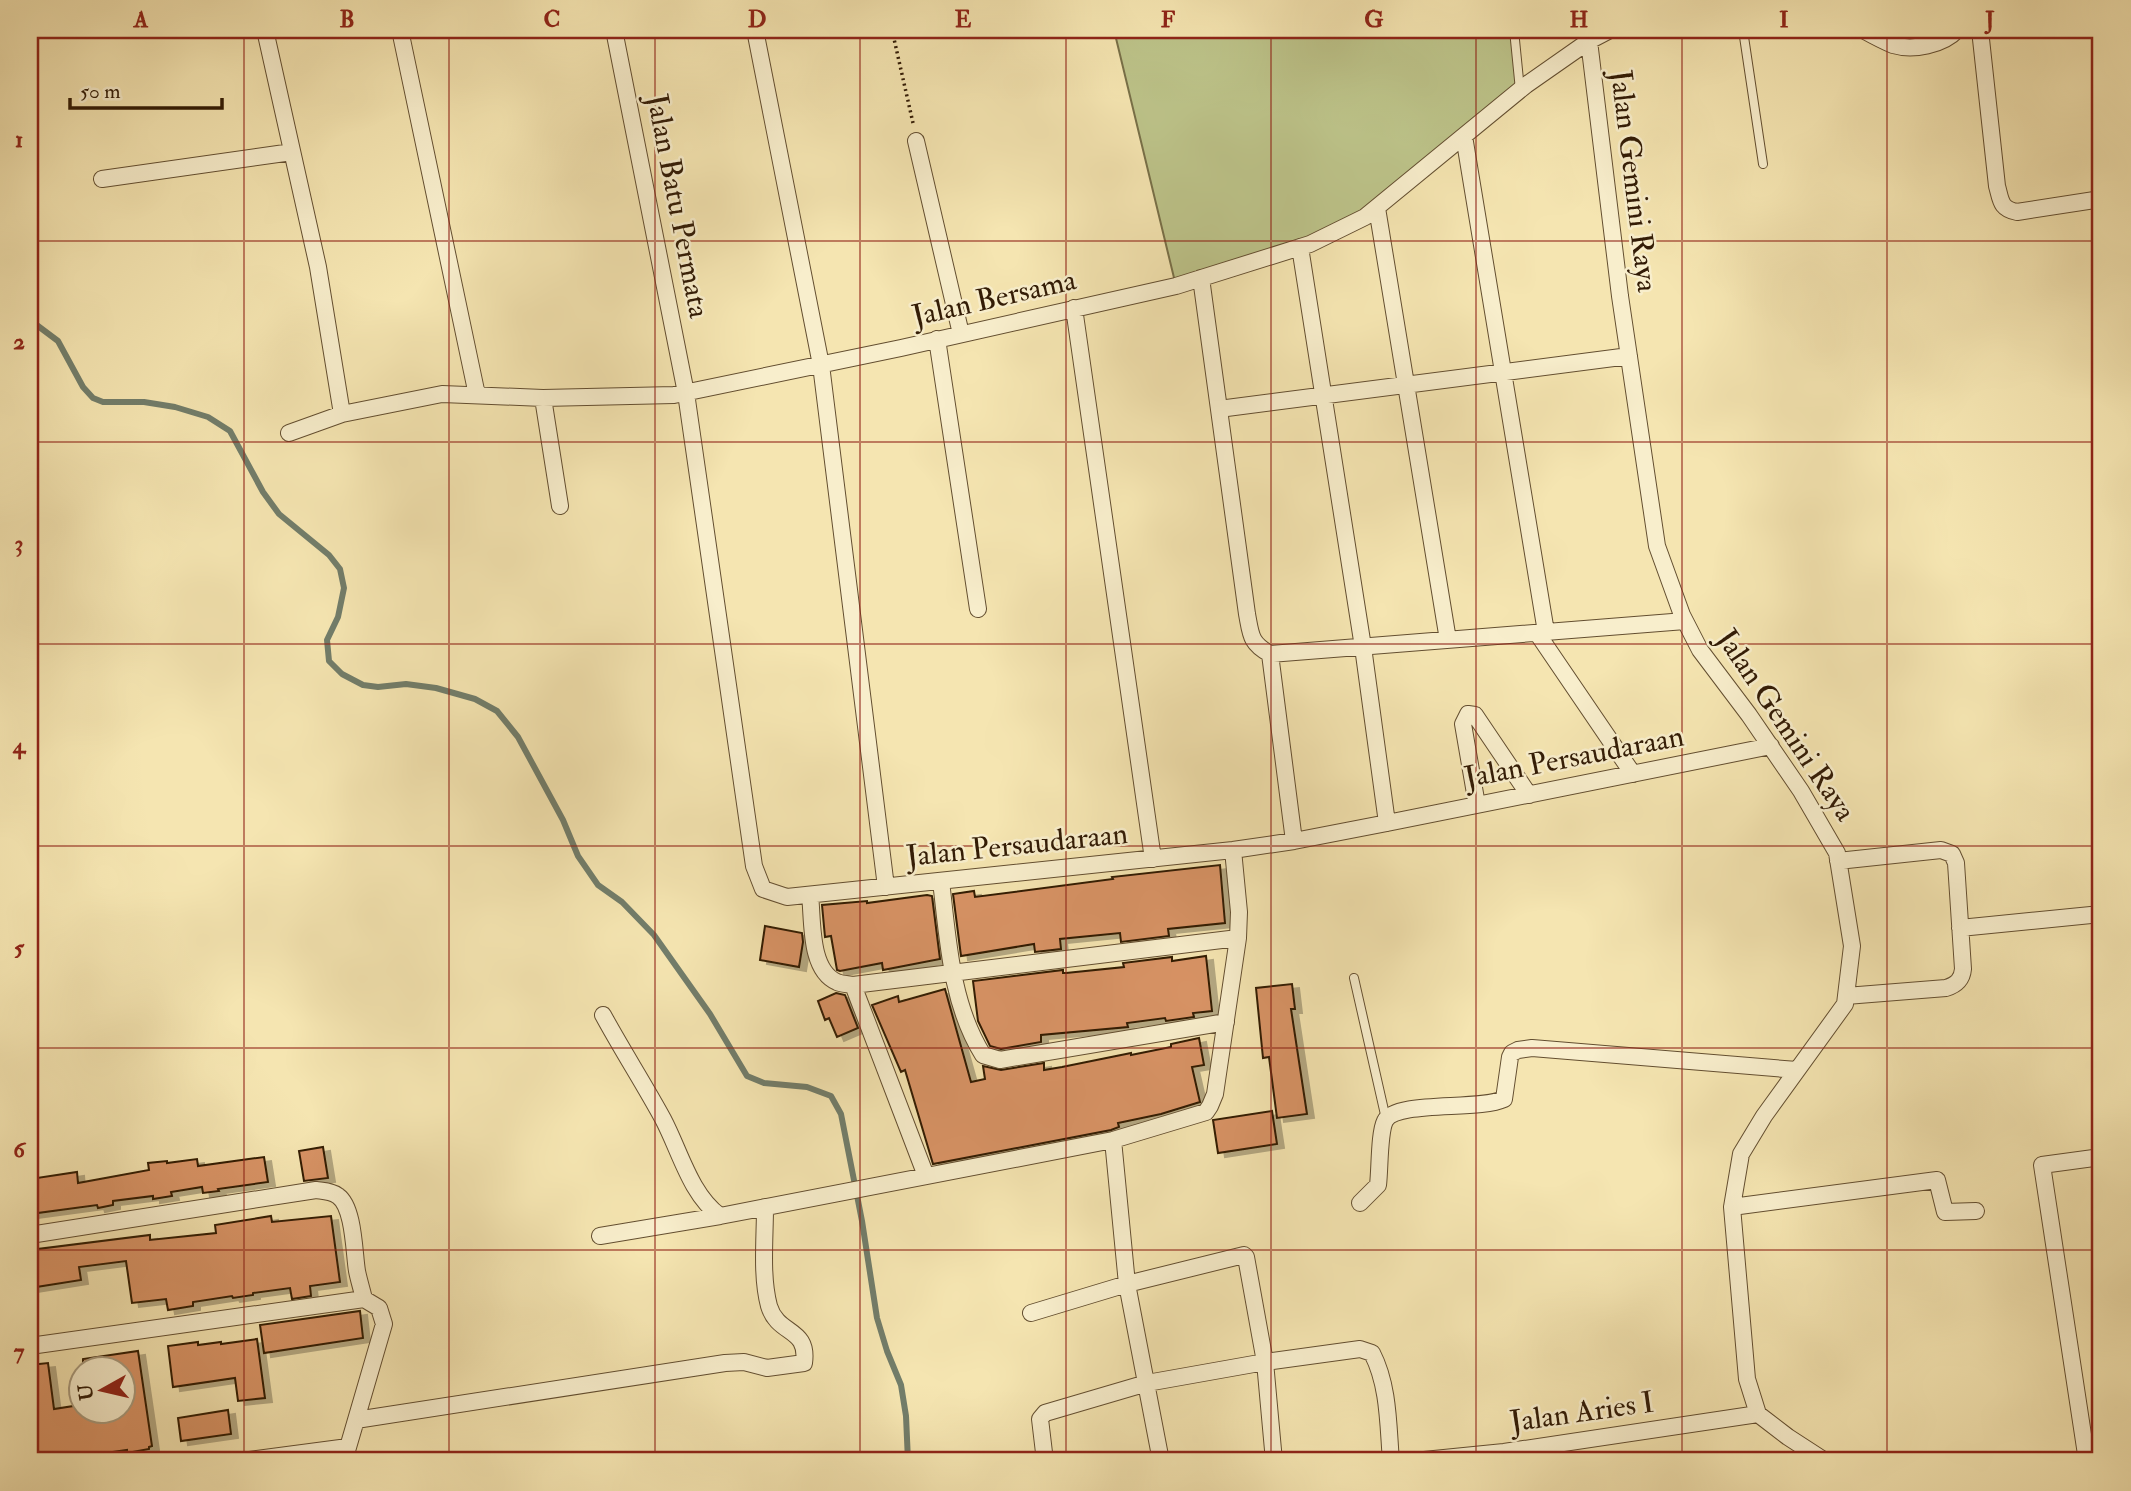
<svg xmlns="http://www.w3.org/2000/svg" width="2131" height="1491" viewBox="0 0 2131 1491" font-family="'IM FELL Double Pica',serif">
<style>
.green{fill:#bdc48a;stroke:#787048;stroke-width:2}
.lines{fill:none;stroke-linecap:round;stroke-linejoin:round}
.stream{stroke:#727d6a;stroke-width:6}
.building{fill:#d89365;stroke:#321b05;stroke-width:2;filter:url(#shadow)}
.service-casing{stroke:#634e30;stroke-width:10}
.minor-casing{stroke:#634e30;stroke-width:18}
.path{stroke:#321b05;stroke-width:3.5;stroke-dasharray:2 3.5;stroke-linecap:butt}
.service{stroke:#f8eecc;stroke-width:8}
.minor{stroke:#f8eecc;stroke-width:16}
.grid{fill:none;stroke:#8f2418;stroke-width:2;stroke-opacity:0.55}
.labels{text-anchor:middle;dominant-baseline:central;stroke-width:5;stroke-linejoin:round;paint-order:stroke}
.street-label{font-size:30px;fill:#321b05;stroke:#f8eecc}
.neatline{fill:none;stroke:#8f2418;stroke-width:2.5}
.grid-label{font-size:23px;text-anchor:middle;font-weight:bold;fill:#8f2418}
</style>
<defs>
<filter id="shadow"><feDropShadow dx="7" dy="4" stdDeviation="0" flood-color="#0004"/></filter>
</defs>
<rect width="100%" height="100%" fill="#f5e5b1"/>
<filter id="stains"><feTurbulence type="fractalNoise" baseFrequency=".00286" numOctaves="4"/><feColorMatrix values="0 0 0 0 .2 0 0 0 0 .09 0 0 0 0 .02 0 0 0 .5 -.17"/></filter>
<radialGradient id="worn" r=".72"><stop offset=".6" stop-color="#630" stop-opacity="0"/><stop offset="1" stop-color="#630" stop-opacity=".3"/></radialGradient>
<!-- green -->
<path class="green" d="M1114,30H1514L1520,90L1365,217L1176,286Z"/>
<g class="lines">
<!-- stream -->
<path class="stream" d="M30,320L58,341L83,387L93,398L103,402H144L175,407L208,417L230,431L263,492L279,514L329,555L340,569L344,588L338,617L327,640L329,661L342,674L363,685L378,687L406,684L436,688L475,699L497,711L518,737L563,820L578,856L598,885L622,902L654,935L710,1014L747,1076L764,1083L807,1087L831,1096L841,1114L862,1221L877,1318L887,1351L901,1385L906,1416L908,1461"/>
</g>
<!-- building -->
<path class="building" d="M1220,865L1225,923L1168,929L1169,936L1121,942L1120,933L1060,939L1061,949L1035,952L1034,944L961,956L953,894L974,891L975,897L1113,879L1112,877Z
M927,895L932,896L940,959L883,970L882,963L840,971L837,970L831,936L825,937L822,905L867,901V903Z
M765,926L802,933L803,942L799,967L760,960Z
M1206,956L1212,1011L1193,1013L1194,1017L1166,1021L1165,1018L1127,1023L1128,1027L1041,1035V1042L1001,1049L990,1046L978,1021L973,981L1063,970V973H1066L1124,967L1123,963L1172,957V961Z
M1292,984L1295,1009H1291L1307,1114L1277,1118L1269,1057L1263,1058L1256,988Z
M945,989L971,1082L985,1079L983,1066L1001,1070L1044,1063V1070L1062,1067L1131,1053V1055L1171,1047V1044L1199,1038L1204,1065L1192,1067L1200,1102L1161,1114L1118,1123L1119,1127L1111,1130L933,1164L905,1070L901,1072L872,1005L898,996L899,1002Z
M836,993L845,995L858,1028L837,1037L829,1018L825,1020L818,1001Z
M1272,1111L1277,1144L1218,1153L1213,1120Z
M323,1147L328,1178L304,1181L299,1151Z
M264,1157L268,1182L218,1189L219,1191L203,1193L202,1187L171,1192L172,1196L153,1199V1196L113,1201V1205L98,1208L97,1205L30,1214V1179L77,1172L78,1183L149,1170L148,1163L167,1161V1163L197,1159L198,1166Z
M271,1216L272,1222L331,1216L340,1282L310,1286L311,1296L292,1299L290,1288L253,1293V1295L233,1298L232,1296L193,1302V1306L168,1310L166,1299L132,1303L126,1261L79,1267L81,1280L30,1288V1250L150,1235V1240L216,1233L215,1225Z
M360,1311L363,1338L264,1353L260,1325Z
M257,1339L265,1398L238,1401L235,1378L173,1387L168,1346L198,1342V1345L221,1342V1344Z
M138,1351L152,1446L149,1447V1449L127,1453V1450L50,1461H30V1365L48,1363L54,1409L80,1405V1410H122V1368H83V1359Z
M228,1410L231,1434L181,1441L178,1418Z"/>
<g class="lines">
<!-- service casing -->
<g class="service-casing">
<path id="service" d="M1514,30L1520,90
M1743,30L1763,164
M1354,978L1386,1119"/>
</g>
<!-- minor casing -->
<g class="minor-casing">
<path id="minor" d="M265,30L318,267L342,414
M400,30L477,395
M614,30L686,393L754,866L763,889L787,897L1233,850L1294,841L1387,823L1771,746
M755,30L821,365L886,887
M1863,30C1872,35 1883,41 1893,45C1913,51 1943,45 1957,30
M1980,30L1997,186C2001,200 2000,209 2017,212L2101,199
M1589,41L1620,296L1657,546L1682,615L1700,650L1749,715L1801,791L1837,853L1852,946L1845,1004L1764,1116L1741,1154L1732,1207L1747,1379L1758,1414L1788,1437L1825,1461
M1464,136L1546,632
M916,141L961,334
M102,179L292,152
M1377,208L1448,640
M1300,247L1363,647L1387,823
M1201,278L1247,614C1251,635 1250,643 1270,654
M1074,308L1153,859
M937,339L978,609
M543,398L560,506
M1219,409L1629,356
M289,433L342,414L442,394L543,398L674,395L901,348L1176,286L1310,244L1365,217L1526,85L1589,41L1610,30
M1537,633L1633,774
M1477,805L1463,724L1468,714L1475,715L1479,721L1529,795
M1294,841L1270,654L1685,621
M1838,861L1941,850L1952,854L1956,863L1963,969C1962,980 1956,985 1946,988L1846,996
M941,881C948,940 951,1004 983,1055L1000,1060L1226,1022
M810,895C813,920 809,970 837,982C841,984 848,984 853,985L1238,938
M1960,928L2101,914
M853,985L926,1176
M603,1015C622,1050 644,1084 663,1119C680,1151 690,1194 720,1216
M1113,1140L1127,1284L1161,1461
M1360,1203L1378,1185C1380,1169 1379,1133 1385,1121C1396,1100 1478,1111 1504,1099L1510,1057L1512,1053L1518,1050L1532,1048L1797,1070
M1732,1207L1937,1180L1945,1212L1976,1211
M30,1235L316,1190C323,1191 332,1191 338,1196C354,1207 354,1253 357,1271C359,1281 362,1290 364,1299L379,1308L384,1324L344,1461
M600,1236L720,1216L1113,1140L1206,1112L1210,1106L1215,1094L1238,938L1239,912L1233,850
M1031,1313L1127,1284L1244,1255L1246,1257L1265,1362L1274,1461
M30,1346L364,1299
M356,1420L725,1363L744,1362L767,1368L804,1363C809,1327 778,1336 769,1306C761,1276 765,1239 765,1207
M242,1461L348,1447
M1045,1461L1040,1419L1045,1413L1147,1383L1265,1362L1360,1349L1372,1353C1389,1386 1388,1425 1391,1461
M1414,1461L1504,1452L1758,1414
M2087,1461L2042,1165L2101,1157"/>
</g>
<!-- path -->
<path class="path" d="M892,30L913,123"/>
<!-- service -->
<use href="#service" class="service"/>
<!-- minor -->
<use href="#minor" class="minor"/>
</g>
<!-- grid -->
<path class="grid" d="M244,30V1461M449,30V1461M655,30V1461M860,30V1461M1066,30V1461M1271,30V1461M1476,30V1461M1682,30V1461M1887,30V1461M30,241H2101M30,442H2101M30,644H2101M30,846H2101M30,1048H2101M30,1250H2101"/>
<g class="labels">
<!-- street labels -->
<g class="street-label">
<text transform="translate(1634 181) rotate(83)">Jalan Gemini Raya</text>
<text transform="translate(678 206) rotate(79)">Jalan Batu Permata</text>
<text transform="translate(994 298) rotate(-13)">Jalan Bersama</text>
<text transform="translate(1786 725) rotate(56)">Jalan Gemini Raya</text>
<text transform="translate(1574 757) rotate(-11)">Jalan Persaudaraan</text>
<text transform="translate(1017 845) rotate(-6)">Jalan Persaudaraan</text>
<text transform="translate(1582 1412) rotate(-8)">Jalan Aries I</text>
</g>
</g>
<!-- margin -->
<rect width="2131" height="1491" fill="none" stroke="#f5e5b1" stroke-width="77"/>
<!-- north arrow -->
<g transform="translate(102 1390) rotate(262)"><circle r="33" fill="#f8eecc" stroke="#a99a7c" stroke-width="2"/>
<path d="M0-5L12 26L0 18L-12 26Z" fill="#8f2418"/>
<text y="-10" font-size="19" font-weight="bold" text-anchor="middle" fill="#321b05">U</text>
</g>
<!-- scale -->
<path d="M70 98v10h152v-10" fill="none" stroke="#321b05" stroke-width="3.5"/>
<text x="80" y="98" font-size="21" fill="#321b05" stroke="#f8eecc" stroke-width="5" paint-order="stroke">50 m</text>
<rect x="38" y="38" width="2054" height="1414" class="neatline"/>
<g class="grid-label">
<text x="141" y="27">A</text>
<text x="347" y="27">B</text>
<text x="552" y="27">C</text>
<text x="757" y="27">D</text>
<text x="963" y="27">E</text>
<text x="1168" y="27">F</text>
<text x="1374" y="27">G</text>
<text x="1579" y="27">H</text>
<text x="1784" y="27">I</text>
<text x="1990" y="27">J</text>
<text x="19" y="147">1</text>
<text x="19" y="349">2</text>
<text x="19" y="551">3</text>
<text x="19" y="753">4</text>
<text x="19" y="955">5</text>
<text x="19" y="1157">6</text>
<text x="19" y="1359">7</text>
</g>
<rect width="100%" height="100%" filter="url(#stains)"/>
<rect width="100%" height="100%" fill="url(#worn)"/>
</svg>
